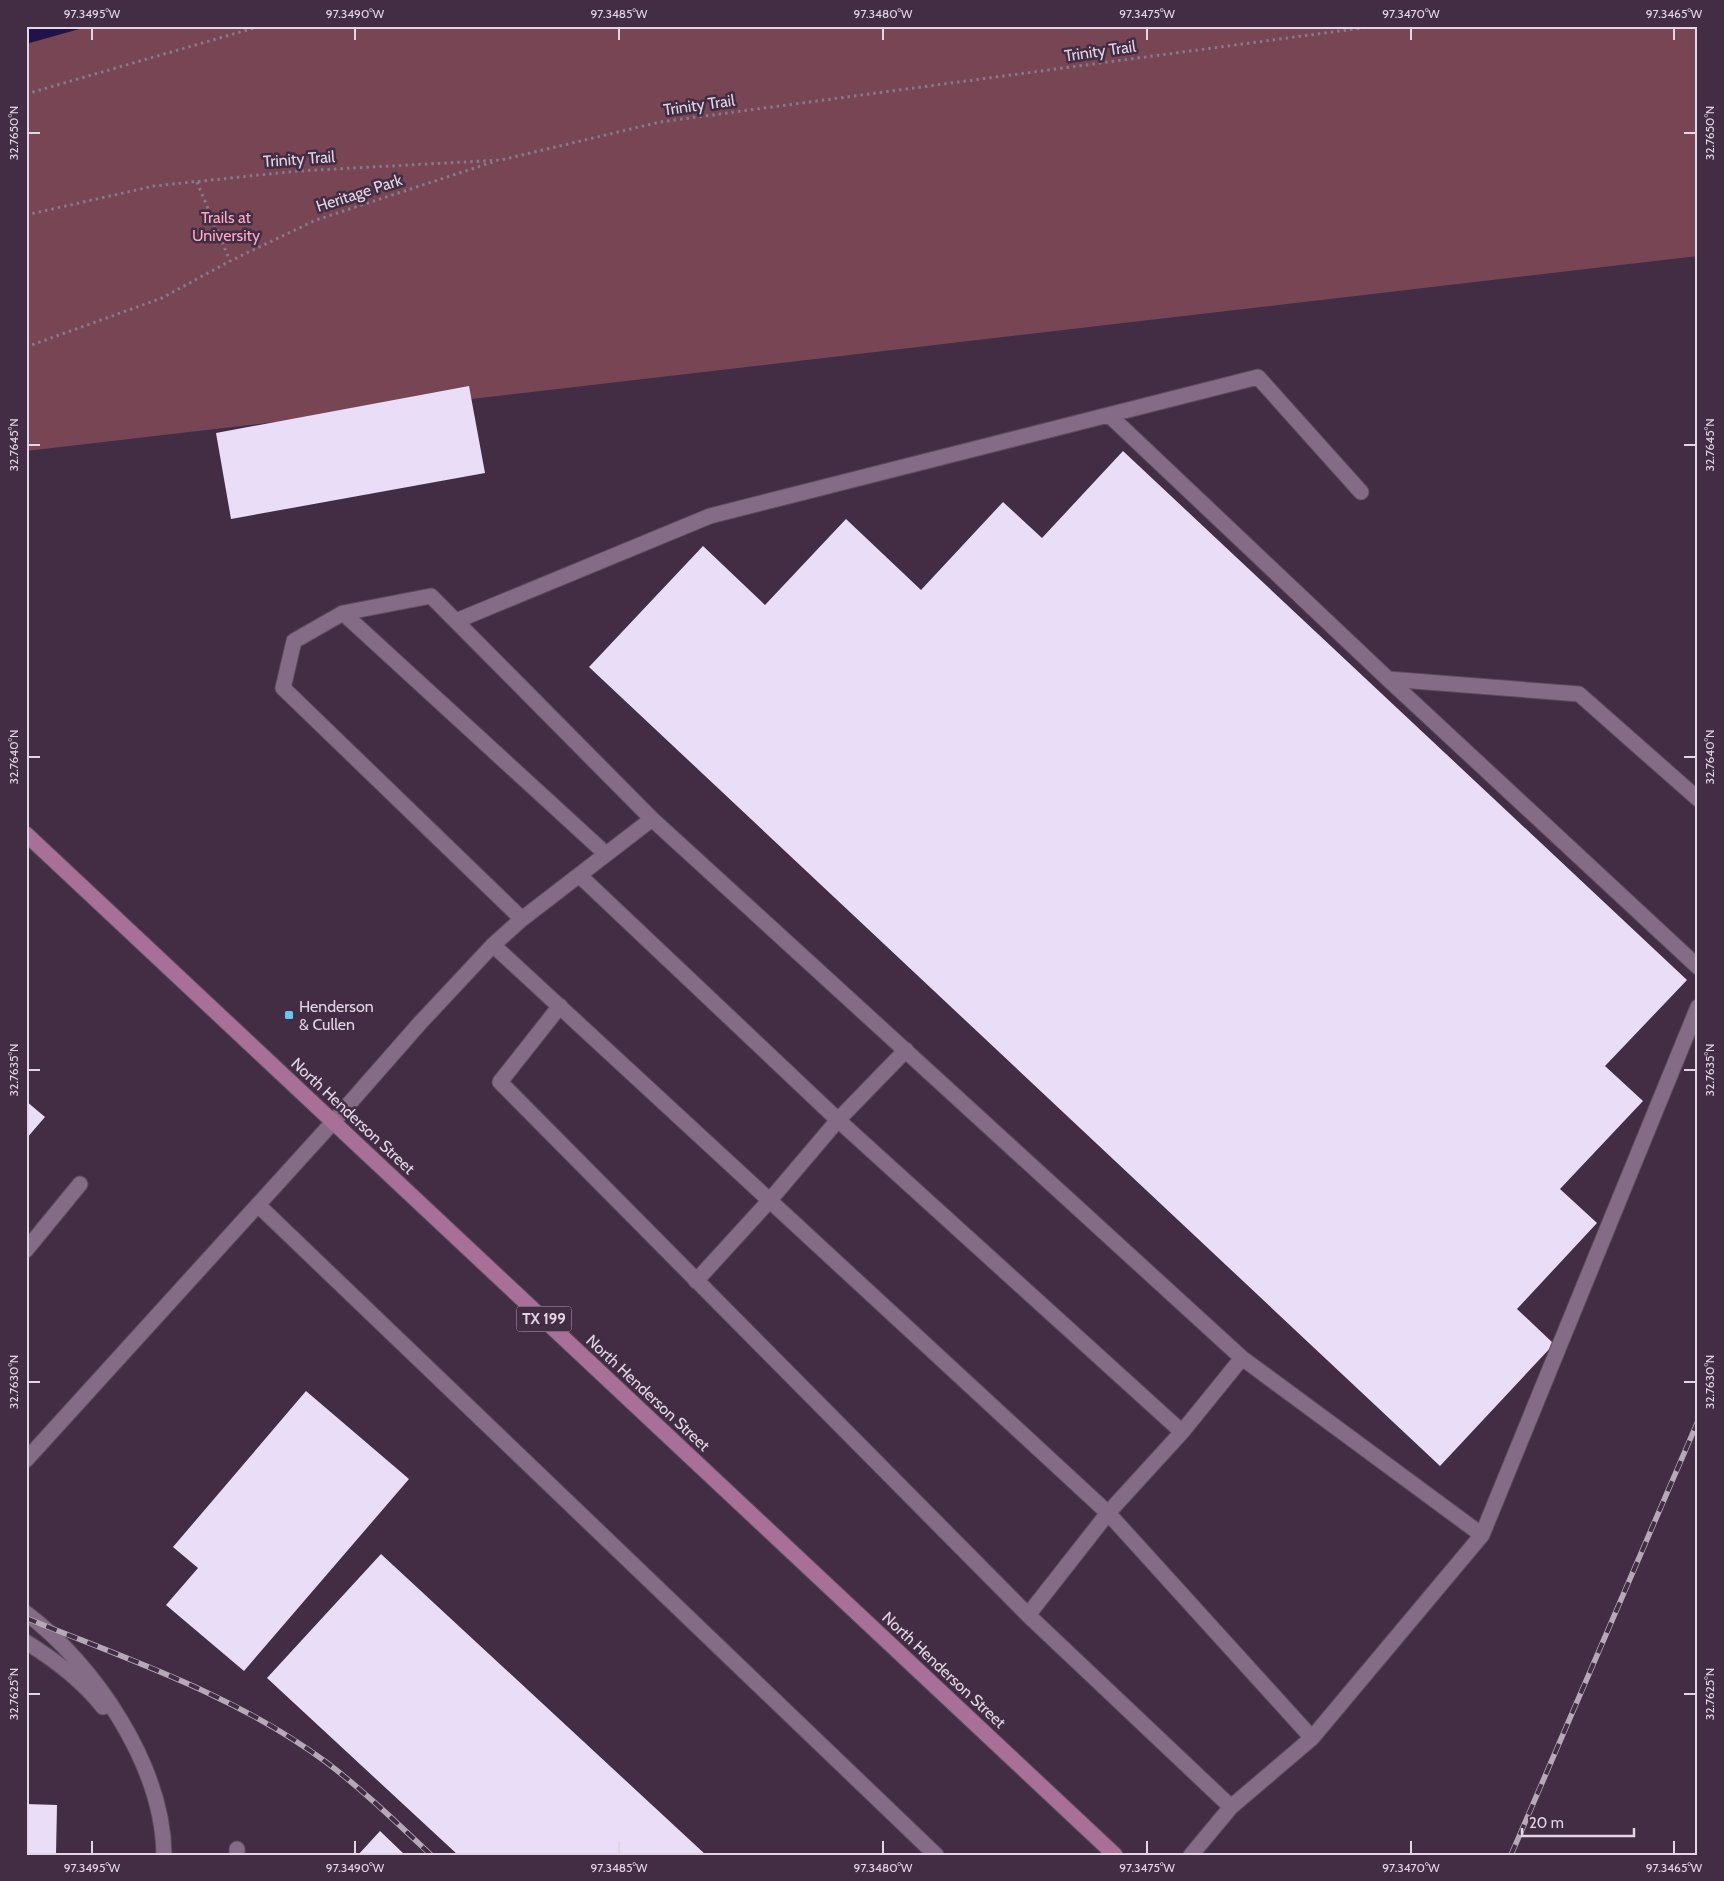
<svg xmlns="http://www.w3.org/2000/svg" width="1724" height="1881" viewBox="0 0 1724 1881" font-family="Cabin,sans-serif">
<style>
.green{fill:#784555}
.water{fill:#1f1349}
.building{fill:#e9ddf8}
.lines{fill:none;stroke-linecap:round;stroke-linejoin:round}
.lane-casing{stroke:#5c4b5e;stroke-width:17}
.street-casing{stroke:#5c4b5e;stroke-width:17}
.primary-casing{stroke:#5c4b5e;stroke-width:17}
.path{stroke:#89778a;stroke-width:3;stroke-dasharray:2.5 4;stroke-linecap:butt}
.lane{stroke:#846c86;stroke-width:15}
.street{stroke:#846c86;stroke-width:15}
.primary{stroke:#a87098;stroke-width:15}
.rail-casing{stroke:#b7a8b8;stroke-width:5.5}
.rail{stroke:#422d44;stroke-width:4;stroke-dasharray:11;stroke-linecap:butt}
.ticks{fill:none;stroke:#e3d6e4;stroke-width:2}
.poi-dot{fill:#6ac3f1;stroke:#422d44;stroke-width:2}
.labels{text-anchor:middle;dominant-baseline:central;stroke-width:5;stroke-linejoin:round;paint-order:stroke}
.shield{fill:#422d44;stroke:#b3a3b4;stroke-width:1}
.shield-label{font-size:15px;font-weight:bold;fill:#e3d6e4}
.street-label{font-size:16px;fill:#e3d6e4;stroke:#422d44}
.park-label{font-size:16px;fill:#feabc3;stroke:#422d44}
.poi-label{font-size:16px;fill:#e3d6e4;stroke:#422d44;text-anchor:start}
.neatline{fill:none;stroke:#e3d6e4;stroke-width:2}
.ticks-label{font-size:12px;text-anchor:middle;fill:#e3d6e4}
</style>
<rect width="100%" height="100%" fill="#422d44"/>
<!-- green -->
<path class="green" d="M26,26H1698V256L26,451Z"/>
<!-- water -->
<path class="water" d="M26,26H90L26,44Z"/>
<!-- building -->
<path class="building" d="M469,386L485,473L231,519L216,433Z
M1123,451L1687,980L1605,1066L1643,1101L1560,1189L1597,1223L1517,1309L1554,1344L1440,1466L589,667L703,546L765,605L846,519L921,590L1003,502L1042,538Z
M26,1101L45,1117L26,1139Z
M306,1391L409,1479L244,1671L166,1605L198,1568L173,1547Z
M381,1554L706,1855H458L267,1678Z
M26,1804L57,1805L56,1855H26Z
M380,1831L405,1855H358Z"/>
<g class="lines">
<!-- lane casing -->
<g class="lane-casing">
<path id="lane" d="M1109,415L1388,679L1698,967
M343,613L606,854
M456,621L710,516L1258,377L1361,492
M1388,679L1579,694L1698,799
M652,819L1242,1358L1182,1432
M579,875L838,1120L770,1200L696,1281
M493,945L1108,1513L1028,1615L1231,1807L1191,1855
M560,1006L500,1082L1028,1615
M906,1050L838,1120L1182,1432L1108,1513L1312,1738L1482,1535
M334,1121L420,1023L493,945L522,919L652,819L431,596L343,613L294,641L283,688L522,919
M258,1205L936,1855
M26,1250L80,1184
M1242,1358L1482,1535L1698,1007
M1231,1807L1312,1738
M237,1855V1849"/>
</g>
<!-- street casing -->
<g class="street-casing">
<path id="street" d="M26,1460L334,1121
M26,1613C95,1665 163,1766 164,1855
M26,1642C55,1660 82,1680 103,1707"/>
</g>
<!-- primary casing -->
<g class="primary-casing">
<path id="primary" d="M26,834L1115,1855"/>
</g>
<!-- path -->
<path class="path" d="M26,94L261,26
M197,182L230,261
M26,215L154,186L298,171L501,160L660,122L1377,26
M26,347L162,298L230,261L316,220L496,161"/>
<!-- lane -->
<use href="#lane" class="lane"/>
<!-- street -->
<use href="#street" class="street"/>
<!-- primary -->
<use href="#primary" class="primary"/>
<!-- rail casing -->
<g class="rail-casing">
<path id="rail" d="M26,1618C129,1660 236,1695 326,1762C363,1790 397,1823 431,1855
M1511,1855L1698,1421"/>
</g>
<!-- rail -->
<use href="#rail" class="rail"/>
</g>
<!-- ticks -->
<path class="ticks" d="M92,28V40M355,28V40M619,28V40M883,28V40M1147,28V40M1411,28V40M1674,28V40M28,133H40M1684,133H1696M28,445H40M1684,445H1696M28,757H40M1684,757H1696M28,1070H40M1684,1070H1696M28,1382H40M1684,1382H1696M28,1694H40M1684,1694H1696M92,1841V1854M355,1841V1854M619,1841V1854M883,1841V1854M1147,1841V1854M1411,1841V1854M1674,1841V1854"/>
<!-- markers -->
<rect class="poi-dot" x="284" y="1010" width="10" height="10" rx="2.5"/>
<g class="labels">
<!-- shield labels -->
<rect class="shield" x="516.5" y="1306.5" width="55" height="25" rx="4"/>
<g class="shield-label">
<text x="544" y="1319">TX 199</text>
</g>
<!-- street labels -->
<g class="street-label">
<text transform="translate(1100 51) rotate(-8)">Trinity Trail</text>
<text transform="translate(699 105) rotate(-8)">Trinity Trail</text>
<text transform="translate(299 159) rotate(-4)">Trinity Trail</text>
<text transform="translate(359 193) rotate(-18)">Heritage Park</text>
<text transform="translate(353 1116) rotate(43)">North Henderson Street</text>
<text transform="translate(648 1393) rotate(43)">North Henderson Street</text>
<text transform="translate(944 1670) rotate(43)">North Henderson Street</text>
</g>
<!-- park labels -->
<g class="park-label">
<text x="226" y="217">Trails at<tspan x="226" dy="18">University</tspan></text>
</g>
<!-- poi labels -->
<g class="poi-label">
<text x="299" y="1006">Henderson<tspan x="299" dy="18">&amp; Cullen</tspan></text>
</g>
</g>
<!-- border -->
<rect width="1724" height="1881" fill="none" stroke="#422d44" stroke-width="55"/>
<!-- scale -->
<path d="M1522 1828v8h112v-8" fill="none" stroke="#e3d6e4" stroke-width="2.5"/>
<text x="1529" y="1828" font-size="15" fill="#e3d6e4" stroke="#422d44" stroke-width="4" paint-order="stroke">20 m</text>
<rect x="28" y="28" width="1668" height="1826" class="neatline"/>
<g class="ticks-label">
<text x="92" y="18">97.3495°W</text>
<text x="355" y="18">97.3490°W</text>
<text x="619" y="18">97.3485°W</text>
<text x="883" y="18">97.3480°W</text>
<text x="1147" y="18">97.3475°W</text>
<text x="1411" y="18">97.3470°W</text>
<text x="1674" y="18">97.3465°W</text>
<text transform="translate(14 133) rotate(-90)" y="4">32.7650°N</text>
<text transform="translate(1710 133) rotate(-90)" y="4">32.7650°N</text>
<text transform="translate(14 445) rotate(-90)" y="4">32.7645°N</text>
<text transform="translate(1710 445) rotate(-90)" y="4">32.7645°N</text>
<text transform="translate(14 757) rotate(-90)" y="4">32.7640°N</text>
<text transform="translate(1710 757) rotate(-90)" y="4">32.7640°N</text>
<text transform="translate(14 1070) rotate(-90)" y="4">32.7635°N</text>
<text transform="translate(1710 1070) rotate(-90)" y="4">32.7635°N</text>
<text transform="translate(14 1382) rotate(-90)" y="4">32.7630°N</text>
<text transform="translate(1710 1382) rotate(-90)" y="4">32.7630°N</text>
<text transform="translate(14 1694) rotate(-90)" y="4">32.7625°N</text>
<text transform="translate(1710 1694) rotate(-90)" y="4">32.7625°N</text>
<text x="92" y="1872">97.3495°W</text>
<text x="355" y="1872">97.3490°W</text>
<text x="619" y="1872">97.3485°W</text>
<text x="883" y="1872">97.3480°W</text>
<text x="1147" y="1872">97.3475°W</text>
<text x="1411" y="1872">97.3470°W</text>
<text x="1674" y="1872">97.3465°W</text>
</g>
</svg>
